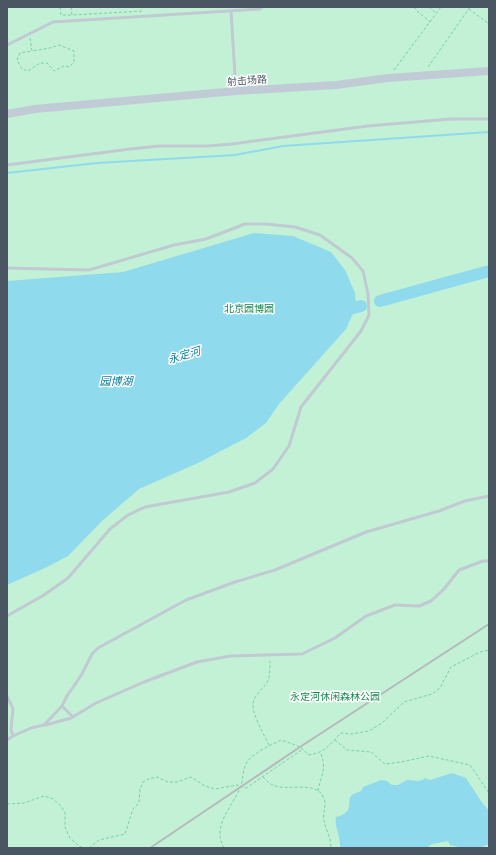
<svg xmlns="http://www.w3.org/2000/svg" width="496" height="855" viewBox="0 0 496 855" font-family="'Public Sans','Noto Sans SC',sans-serif">
<style>
.green{fill:#c3f1d5}
.water{fill:#90daee}
.lines{fill:none;stroke-linecap:round;stroke-linejoin:round}
.stream{stroke:#90daee;stroke-width:2}
.river{stroke:#90daee;stroke-width:12}
.path{stroke:#7ad0a6;stroke-width:1;stroke-dasharray:3 2;stroke-linecap:butt}
.lane{stroke:#c1cad2;stroke-width:3}
.secondary{stroke:#c1cbd6;stroke-width:8}
.rail{stroke:#b5b8bd;stroke-width:2}
.labels{text-anchor:middle;dominant-baseline:central;stroke-width:3;stroke-linejoin:round;paint-order:stroke}
.street-label{font-size:10px;fill:#4a5661;stroke:#fff}
.park-label{font-size:10px;fill:#17864f;stroke:#fff}
.water-label{font-size:11px;font-style:italic;fill:#0c7c9b;stroke:#fff}
</style>
<rect width="100%" height="100%" fill="#f5f3f3"/>
<!-- green -->
<path class="green" d="M7,7H489V848H7Z"/>
<!-- water -->
<path class="water" d="M254,233L293,236L331,252L345,270L355,293L356,307L346,329L279,404L266,423L246,438L198,463L139,489L103,520L68,556L47,567L7,585V281L123,272Z
M452,773L466,778L481,801L489,811V844C478,851 462,848 450,845L448,841L432,844L426,848H340C341,837 334,826 336,817C339,816 343,815 345,813C352,809 347,801 351,796C356,791 361,794 363,787L381,780L387,781L392,785H398L407,780C415,780 419,783 425,778L430,780Z"/>
<g class="lines">
<!-- stream -->
<path class="stream" d="M7,173L97,163L235,155L283,146L489,132"/>
<!-- river -->
<path class="river" d="M380,301L489,271
M341,311L361,306"/>
<!-- path -->
<path class="path" d="M60,7L61,15H71
M71,7L72,15L143,11
M414,7L417,11L430,22
M429,7L436,13
M487,7L489,8
M469,9L489,24
M30,38L32,51L20,53L17,60L22,69L28,71L40,63H47L54,71L64,66L69,67L74,62V51L59,45L50,48L32,51
M428,67L470,7
M394,70L441,7
M335,740L347,750L371,752L385,764L401,762L429,756L470,765L489,793
M269,745C264,735 252,714 253,704C254,695 262,690 267,683C270,677 270,668 270,661
M263,777C266,780 269,784 273,785C286,792 318,779 324,799C327,806 322,814 324,821C326,830 331,838 331,848
M318,791C321,774 327,771 321,754
M7,804L24,803L44,796L53,799L61,806L65,813V827L70,838L79,846L84,848
M89,848L99,840L125,834L133,809L139,803L140,789L143,782L148,779L157,777L168,782H177L191,777L205,786L215,789L237,785L246,788L303,749
M224,848C211,826 233,806 241,786C243,779 243,768 247,762C253,753 271,745 281,740C292,744 301,745 308,755C325,753 329,745 341,733L351,734L369,731L382,723L404,702L432,694L440,688L451,667L480,652L489,650"/>
<!-- lane -->
<path class="lane" d="M231,11L236,91
M7,45L53,22L260,9L262,7
M7,165L130,149L159,146H208L232,144L368,126L451,119H489
M7,268L89,270L174,245L206,239L245,224H266L295,227L320,235L352,258L363,271L368,294L369,315L361,331L301,407L289,446L273,469L255,483L229,492L145,507L128,515L110,529L68,578L44,595L7,616
M7,696L13,709L11,730L13,736
M62,706L73,717
M46,725L71,718L96,703L144,682L197,662L230,656L302,654L335,638L366,616L395,605L419,606L431,601L444,589L459,570L483,561H489
M7,740L13,736L31,728L44,725L62,706L67,696L82,674L92,654L98,648L186,600L235,582L275,570L366,532L439,511L465,501L489,496"/>
<!-- secondary -->
<path class="secondary" d="M7,114L35,109L236,91L336,85L388,78L489,71"/>
<!-- rail -->
<path class="rail" d="M150,848L303,745L489,624"/>
</g>
<g class="labels">
<!-- street labels -->
<g class="street-label">
<text transform="translate(247 80) rotate(-4)">射击场路</text>
</g>
<!-- park labels -->
<g class="park-label">
<text x="249" y="308">北京园博园</text>
<text x="335" y="696">永定河休闲森林公园</text>
</g>
<!-- water labels -->
<g class="water-label">
<text transform="translate(184 355) rotate(-16)">永定河</text>
<text x="116" y="381">园博湖</text>
</g>
</g>
<!-- border -->
<rect width="496" height="855" fill="none" stroke="#4a5661" stroke-width="16"/>
</svg>
